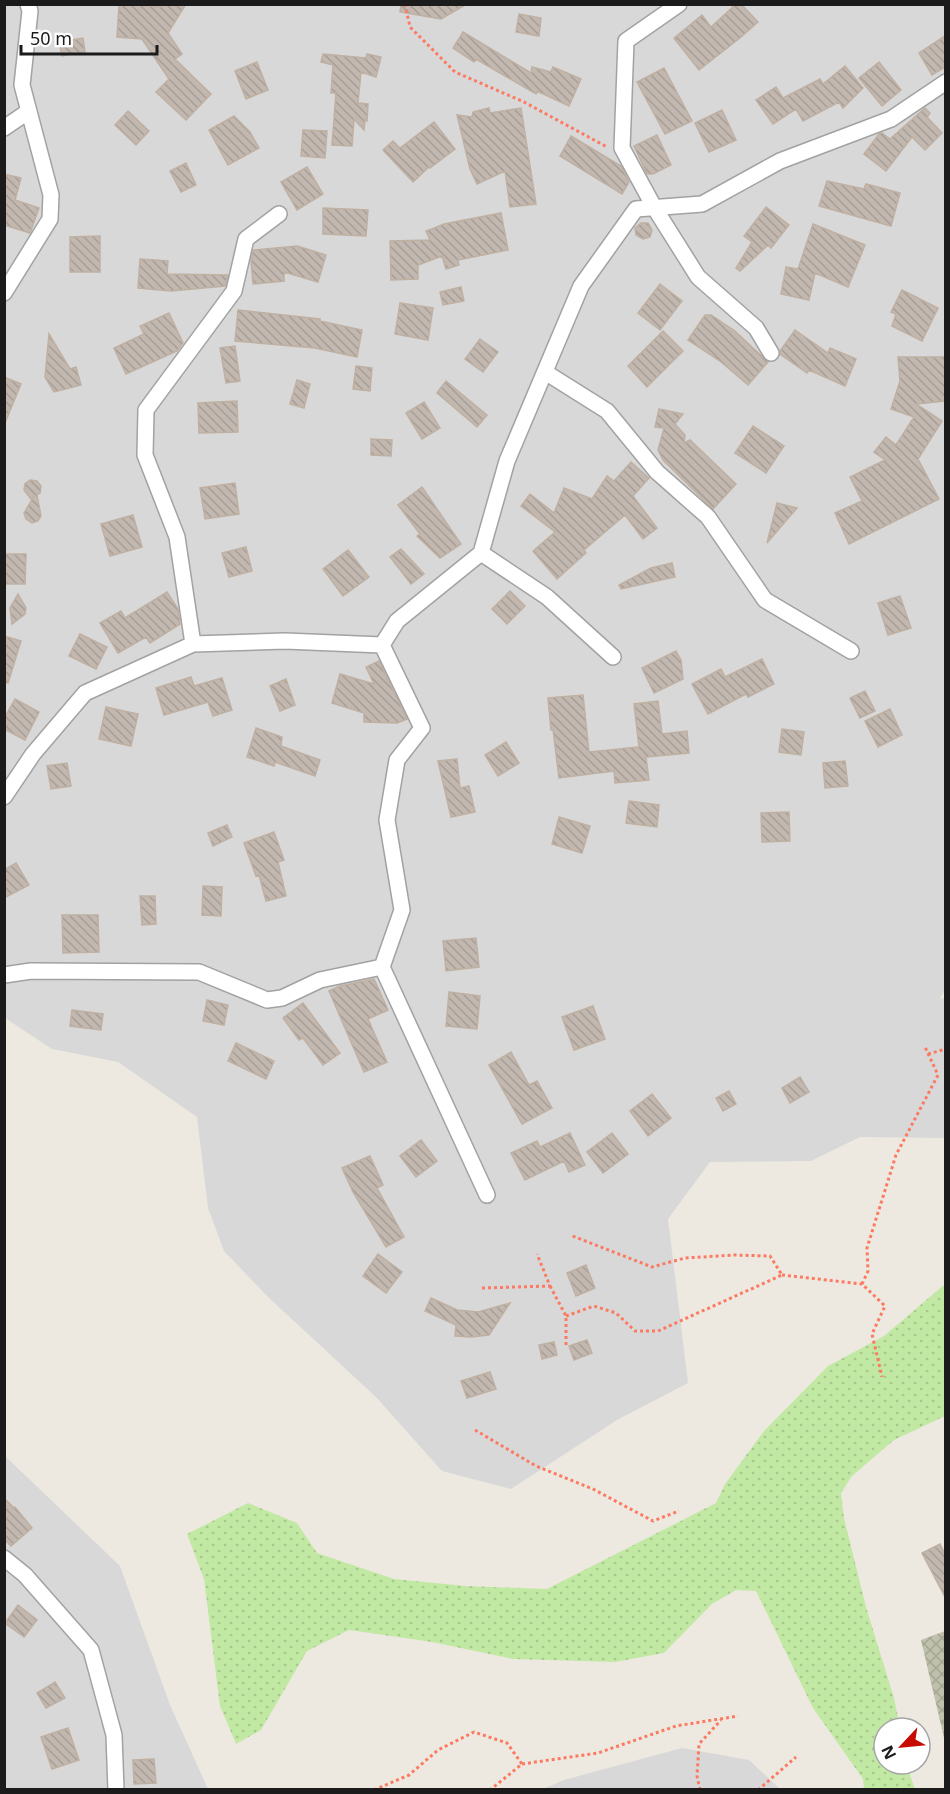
<svg xmlns="http://www.w3.org/2000/svg" width="950" height="1794" viewBox="0 0 950 1794" font-family="'Noto Sans',sans-serif">
<style>
.residential{fill:#d9d8d8}
.construction{fill:url(#construction-cross-hatch)}
.garden{fill:url(#garden-dots)}
.building{fill:url(#building-back-hatch);stroke:#bfb0a2;stroke-width:1.5}
.lines{fill:none;stroke-linecap:round;stroke-linejoin:round}
.street-casing{stroke:#a2a2a2;stroke-width:18}
.path{stroke:#fc7a62;stroke-width:3;stroke-dasharray:3 3;stroke-linecap:butt}
.street{stroke:#fff;stroke-width:15}
</style>
<defs>
<pattern id="construction-cross-hatch" width="8" height="8" patternUnits="userSpaceOnUse" patternTransform="scale(1.5)"><rect width="8" height="8" fill="#c0c1ac"/><path d="M0 0l8 8M0 8l8-8" fill="none" stroke="#a4a593"/></pattern>
<pattern id="garden-dots" width="8" height="8" patternUnits="userSpaceOnUse" patternTransform="scale(1.5)"><rect width="8" height="8" fill="#c2e9a4"/><path d="M2 2h.1M6 6h.1" fill="none" stroke="#a6c78d" stroke-width="1.8" stroke-linecap="round"/></pattern>
<pattern id="building-back-hatch" width="6" height="6" patternUnits="userSpaceOnUse" patternTransform="scale(1.5)"><rect width="6" height="6" fill="#c2b8b0"/><path d="M-1 5l2 2M0 0l6 6M5-1l2 2" fill="none" stroke="#a69e97"/></pattern>
</defs>
<rect width="100%" height="100%" fill="#ede9e0"/>
<!-- residential -->
<path class="residential" d="M4,5H945L946,989L940,998L946,999L945,1138L860,1137L811,1161L710,1162L668,1219L688,1383L617,1420L511,1489L442,1471L376,1397L268,1297L224,1251L208,1208L197,1117L118,1062L52,1049L5,1018Z
M4,1455L120,1566L170,1705L208,1789H5Z
M682,1748L749,1760L780,1789H543L564,1780Z"/>
<!-- construction -->
<path class="construction" d="M945,1631V1742L921,1640Z"/>
<!-- garden -->
<path class="garden" d="M945,1284V1416L894,1440L852,1476L841,1493L844,1518L866,1607L894,1698L900,1728H884V1764H906L915,1789H864L863,1779L813,1708L756,1591L736,1590L712,1604L664,1653L615,1662L513,1659L432,1642L349,1630L307,1651L261,1730L236,1744L220,1706L204,1579L187,1534L248,1503L297,1523L317,1553L394,1579L466,1586L547,1589L716,1503L725,1484L764,1431L828,1366L884,1336Z"/>
<!-- building -->
<path class="building" d="M119,4L161,7L162,4H186L168,33L182,54L175,59L211,94L186,120L156,92L169,79L142,39L117,37Z
M401,4H467L441,19L400,12Z
M736,4H741L758,22L740,38L699,70L674,38L702,15L711,27Z
M519,14L541,18L539,36L516,32Z
M463,32L531,73L532,67L551,72L553,67L581,79L569,106L537,91L536,94L476,59L474,62L453,48Z
M945,36V67L932,75L919,53Z
M83,38L85,52L62,56L59,42Z
M323,54L366,58L367,54L381,57L376,77L361,72L358,103L368,104L367,121L365,120L364,130L354,119L352,146L332,145L336,93H331L333,65L321,62Z
M257,62L268,90L246,99L235,71Z
M879,62L901,90L882,106L859,78Z
M845,66L863,88L843,108L839,102L803,121L796,109L773,124L756,100L776,87L783,98L820,79L823,84Z
M664,68L692,121L665,134L637,82Z
M489,108L490,113L521,108L536,204L510,207L505,171L477,184L470,169L457,115L472,117L473,112Z
M925,108L930,113L927,117L942,133L925,150L912,137L886,171L864,154L879,134L882,133L890,139Z
M722,110L736,140L709,152L695,123Z
M128,111L149,131L136,145L115,125Z
M234,116L250,132L259,148L228,165L209,130Z
M434,122L455,149L430,168L429,167L413,182L383,150L393,141L400,148Z
M303,130L327,131L325,158L301,156Z
M657,135L671,165L653,174H647L634,146Z
M571,136L621,166L629,182L622,194L560,156Z
M186,163L196,185L181,192L170,171Z
M307,167L323,194L297,210L281,182Z
M4,174L21,178L15,200L39,208L30,233L4,225Z
M827,181L864,189L866,184L900,193L891,226L819,206Z
M766,207L789,225L771,248L768,245L740,271L736,268L752,242L744,236Z
M323,208L368,210L366,236L323,234Z
M501,213L508,250L458,260L459,265L446,269L442,256L418,265V279L391,280L390,241L430,240L426,231L432,229L444,224Z
M641,223H648L652,230L650,237L643,239L636,235L635,228Z
M813,224L865,245L848,287L815,273L809,300L781,294L786,267L798,269Z
M100,236V272H70V237Z
M297,246L326,255L318,282L284,272V281L253,284L251,260L253,250Z
M140,259L168,261L167,274L228,275L225,286L171,291L138,288Z
M660,284L682,301L660,330L638,313Z
M461,287L464,301L443,305L440,292Z
M902,290L938,308L922,341L892,326L896,314L891,312Z
M400,303L433,308L428,340L395,334Z
M238,310L320,319V321L362,330L357,357L315,348L235,341Z
M169,313L183,343L177,351L126,374L114,348L144,334L140,326Z
M705,315H711L735,331L768,362L748,385L720,361L688,340Z
M795,330L828,353L830,348L856,359L845,386L809,370L807,373L780,354V351Z
M663,331L683,351L647,387L628,366Z
M49,334L70,369L76,367L81,385L54,392L45,377Z
M480,339L498,352L483,372L465,359Z
M235,346L240,381L226,383L220,348Z
M898,357H945V401L916,404L942,421L918,459L939,499L849,544L835,513L862,501L850,477L885,460L874,452L886,437L896,445L914,417L891,409L900,381Z
M356,366L372,368L370,391L353,389Z
M4,377L21,384L5,423H4Z
M297,380L310,384L304,408L290,404Z
M446,381L487,415L477,427L437,393Z
M237,401L238,432L199,433L198,403Z
M424,402L440,428L422,439L406,413Z
M659,409L683,414L675,424L685,435L684,443L690,440L736,484L713,509L663,460L658,450L664,428L655,427Z
M753,426L784,446L766,473L735,453Z
M371,439L392,440L391,456L371,455Z
M631,462L649,478L633,496L657,528L643,539L625,515L584,550L586,553L557,579L533,551L555,532L521,506L530,494L554,513L564,488L592,499L607,476L614,481Z
M30,480L37,481L41,486L40,493L37,495L41,516L38,521L32,523L26,519L24,513L33,498L31,499L24,490L25,484Z
M235,483L239,514L205,519L200,488Z
M422,487L461,544L440,558L417,536L420,534L398,505Z
M777,503L797,508L767,543Z
M133,515L142,547L110,556L101,524Z
M246,547L252,571L229,577L222,553Z
M401,549L424,574L411,584L390,557Z
M348,550L369,577L343,596L323,569Z
M4,554H26L25,584H4Z
M672,563L675,577L621,589L619,585L651,568Z
M510,591L525,606L507,624L492,609Z
M167,592L178,609L180,624L150,643L146,637L118,653L100,623L121,611L125,618Z
M18,594L26,608L25,614L12,624L10,608Z
M900,596L911,628L888,635L878,603Z
M80,634L107,647L96,669L69,656Z
M4,636L21,641L8,683L4,682Z
M676,651L681,660L683,679L654,693L642,668Z
M762,659L774,684L748,697L746,694L708,714L692,684L721,669L725,677Z
M379,661L407,719L397,723L364,722V713L332,703L340,674L374,684L366,667Z
M191,677L194,686L222,678L232,710L213,716L208,702L164,715L156,688Z
M286,679L295,705L280,711L270,686Z
M865,691L875,711L860,718L850,698Z
M583,695L589,752L639,747L634,704L658,701L662,734L687,731L689,753L646,757L649,780L615,783L614,771L559,778L553,730H551L548,698Z
M15,699L39,712L25,740L4,729V719Z
M106,707L138,714L131,746L99,739Z
M890,709L902,735L878,747L865,721Z
M256,728L282,737L281,746L320,760L315,776L275,762L274,766L247,757Z
M782,729L804,732L801,755L779,752Z
M506,742L519,763L498,776L485,755Z
M457,759L460,788L469,786L475,812L451,817L438,761Z
M845,761L848,786L825,788L823,763Z
M67,763L71,786L51,789L47,766Z
M629,801L659,805L657,827L626,823Z
M789,812L790,841L762,842L761,813Z
M559,817L590,826L582,853L552,844Z
M227,825L232,837L213,846L208,833Z
M274,832L284,860L278,862L286,896L266,901L259,875L256,876L244,843Z
M16,863L29,885L4,898V870Z
M203,886L222,887L221,916L202,915Z
M140,896H155L156,924L142,925Z
M62,915H98L99,952L63,953Z
M476,938L479,967L446,971L443,941Z
M374,979L388,1010L368,1019L387,1062L364,1072L329,991L340,986Z
M449,992L480,996L477,1029L446,1026Z
M207,1000L228,1005L224,1025L203,1021Z
M303,1003L340,1053L323,1065L303,1038L299,1040L283,1018Z
M593,1006L605,1039L574,1050L562,1017Z
M72,1010L103,1014L101,1030L70,1026Z
M236,1043L274,1061L266,1079L228,1061Z
M511,1052L529,1085L537,1081L552,1108L522,1124L489,1065Z
M800,1077L809,1092L790,1103L782,1088Z
M729,1091L736,1104L723,1111L716,1098Z
M652,1094L671,1118L648,1136L630,1111Z
M570,1133L585,1165L569,1172L564,1161L525,1180L511,1153L537,1141L540,1147Z
M612,1133L628,1154L603,1173L587,1152Z
M421,1140L437,1161L416,1177L400,1156Z
M370,1156L383,1185L377,1188L404,1237L386,1247L353,1192L342,1168Z
M378,1254L402,1272L386,1293L363,1276Z
M586,1265L595,1288L576,1296L567,1273Z
M431,1298L457,1310L478,1312L510,1303L489,1335L471,1337L455,1336L456,1325L425,1311Z
M587,1340L592,1353L574,1360L569,1346Z
M554,1342L557,1355L542,1359L539,1345Z
M490,1372L496,1389L467,1398L461,1381Z
M4,1498L14,1508L15,1507L32,1528L11,1546L4,1539Z
M940,1544L945,1554V1597L922,1553Z
M18,1605L37,1620L24,1637L5,1623Z
M55,1682L65,1698L46,1708L37,1693Z
M68,1728L79,1760L52,1769L41,1737Z
M154,1759L156,1783L134,1784L133,1760Z"/>
<g class="lines">
<!-- street casing -->
<g class="street-casing">
<path id="street" d="M679,4L626,41L622,148L654,207L698,277L756,328L771,353
M4,128L29,111
M4,293L50,219L51,195L22,85L30,11L28,4
M545,372L607,411L657,472L708,517L765,600L851,651
M481,553L547,597L613,657
M193,644L177,537L145,455L146,410L234,291L246,239L279,214
M4,797L33,754L85,693L193,644L285,641L382,645L397,621L481,553L507,461L581,286L636,209L702,204L780,161L891,119L946,82
M382,967L487,1195
M4,975L31,971L199,972L267,1000L282,998L320,980L382,967L402,910L387,820L397,760L422,728L382,645
M4,1558L25,1575L91,1650L114,1735L116,1790"/>
</g>
<!-- path -->
<path class="path" d="M405,4L410,27L455,72L524,102L607,147
M928,1054L946,1049
M782,1275L862,1284L885,1306L872,1334L882,1377
M862,1284L868,1271L867,1248L896,1155L938,1075L925,1047
M550,1286L566,1316V1345
M482,1288L550,1286L537,1254
M566,1316L594,1306L616,1313L635,1331H658L782,1275L770,1256L735,1255L685,1258L652,1267L570,1235
M475,1430L536,1466L593,1489L653,1521L679,1511
M522,1764L598,1753L676,1726L738,1716
M374,1790L409,1775L438,1750L474,1732L507,1743L522,1764L490,1790
M700,1790L697,1776L699,1744L721,1720
M758,1790L796,1757"/>
<!-- street -->
<use href="#street" class="street"/>
</g>
<!-- border -->
<rect width="950" height="1794" fill="none" stroke="#1b1b1b" stroke-width="12"/>
<!-- north arrow -->
<g transform="translate(902 1746) rotate(244)"><circle r="28" fill="#ffffff" stroke="#a4a4a4" stroke-width="1.5"/>
<path d="M0-4.5L10 22L0 15L-10 22Z" fill="#c60b00"/>
<text y="-9" font-size="16" font-weight="bold" text-anchor="middle" fill="#1b1b1b">N</text>
</g>
<!-- scale -->
<path d="M21 45v9h136v-9" fill="none" stroke="#1b1b1b" stroke-width="3"/>
<text x="30" y="45" font-size="18" fill="#1b1b1b" stroke="#ffffff" stroke-width="4.5" paint-order="stroke">50 m</text>
</svg>
